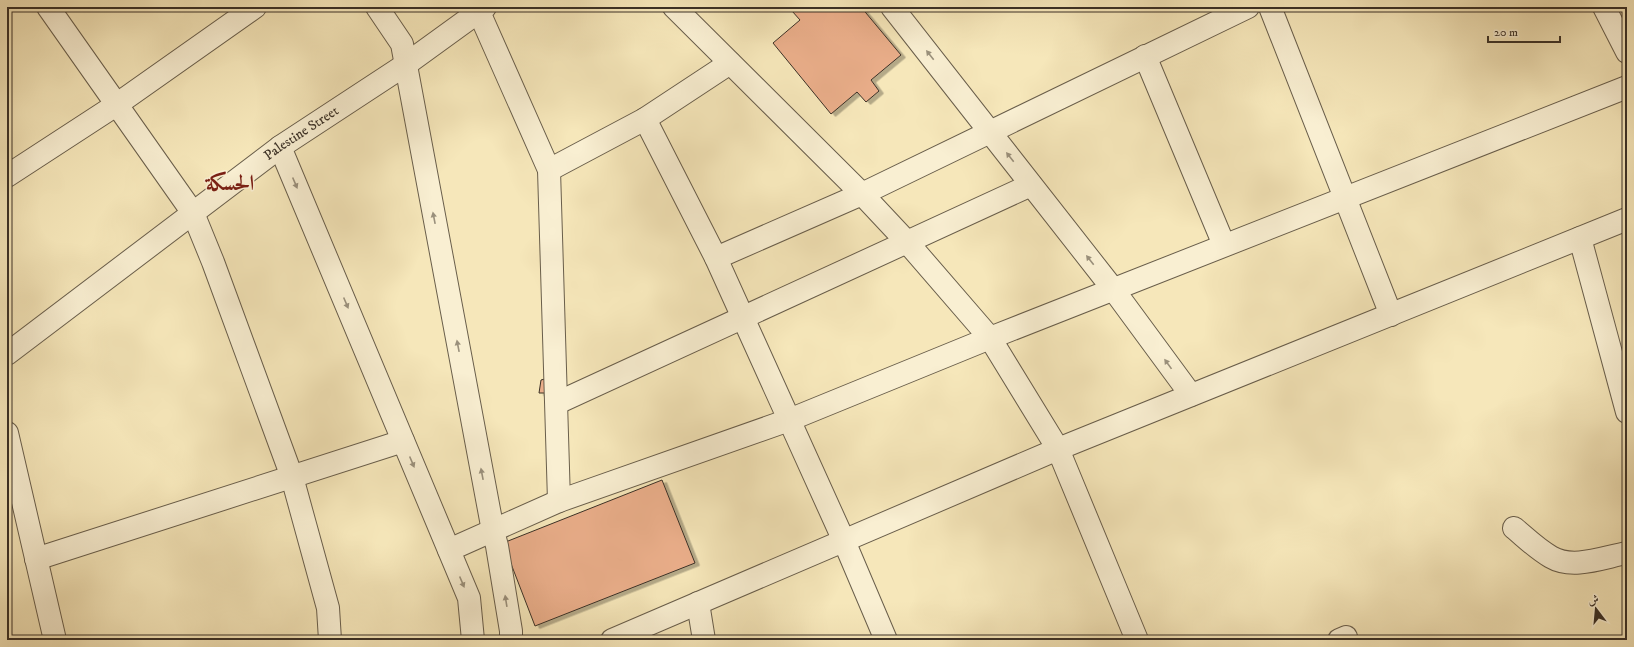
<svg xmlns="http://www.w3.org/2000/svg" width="1634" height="647" viewBox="0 0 1634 647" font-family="'IM FELL DW Pica',Amiri,serif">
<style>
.building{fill:#eaae8a;stroke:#3a3026;filter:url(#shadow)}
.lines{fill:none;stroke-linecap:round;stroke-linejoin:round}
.minor-casing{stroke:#695e4b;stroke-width:24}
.minor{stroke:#f9efd2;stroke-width:22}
.oneway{fill:#9a907c}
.labels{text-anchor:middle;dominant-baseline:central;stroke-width:3;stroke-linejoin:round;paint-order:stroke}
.street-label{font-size:14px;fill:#3a3026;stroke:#f9efd2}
.town-label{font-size:22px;font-weight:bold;fill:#7a1f14;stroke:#f9efd2}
</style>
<defs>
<filter id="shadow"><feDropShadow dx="4.5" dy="2.5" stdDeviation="0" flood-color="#0004"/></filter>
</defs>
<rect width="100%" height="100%" fill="#f6e7ba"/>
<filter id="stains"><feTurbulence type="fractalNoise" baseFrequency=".005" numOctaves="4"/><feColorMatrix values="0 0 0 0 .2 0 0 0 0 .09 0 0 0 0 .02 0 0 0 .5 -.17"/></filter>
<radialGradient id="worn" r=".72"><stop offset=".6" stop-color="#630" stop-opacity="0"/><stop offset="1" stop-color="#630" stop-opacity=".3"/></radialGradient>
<!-- building -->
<path class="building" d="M797,7H811L814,10L818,7H861L901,55L871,80L879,91L866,102L857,92L831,114L773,43L800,20L792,11Z
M552,377L551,393H539L541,380Z
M662,480L695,563L535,626L503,543Z"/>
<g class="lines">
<!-- minor casing -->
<g class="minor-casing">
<g id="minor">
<path d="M48,7L193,213L213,262L292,477L328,608L330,640"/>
<path d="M377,7L402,44L493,531L497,546L511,631V640"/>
<path d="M674,7L862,194L907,242L990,338L1058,449L1137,640"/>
<path d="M892,7L1113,289L1191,395"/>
<path d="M1270,7L1391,315"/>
<path d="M1604,7L1627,52"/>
<path d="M479,12L549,170L559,501"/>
<path d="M1145,56L1224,245"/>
<path d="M645,119L716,258L844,541L886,640"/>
<path d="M280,147L469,598L473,640"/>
<path d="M549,170L645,119L730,63"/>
<path d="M7,176L116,105L255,7"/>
<path d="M1580,238L1627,412"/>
<path d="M716,258L862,194L1248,7"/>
<path id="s1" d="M7,354L280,147L405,65L485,7"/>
<path d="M557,403L1031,185"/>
<path d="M7,433L55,640"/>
<path d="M1514,528C1526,538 1537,549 1551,557C1573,570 1604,557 1627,553"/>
<path d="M449,550L559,501L789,420L990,338L1627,87"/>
<path d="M36,559L403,441"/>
<path d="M698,603L704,640"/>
<path d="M612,640L1058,449L1627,219"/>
<path d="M1339,640L1346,637"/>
</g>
</g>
<!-- minor -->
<use href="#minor" class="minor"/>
</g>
<!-- one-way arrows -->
<defs><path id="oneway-solid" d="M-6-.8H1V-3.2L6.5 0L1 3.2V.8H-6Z"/></defs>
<g class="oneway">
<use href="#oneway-solid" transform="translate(930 55) rotate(-128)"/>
<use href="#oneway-solid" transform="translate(1010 157) rotate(-128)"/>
<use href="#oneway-solid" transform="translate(295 183) rotate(67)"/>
<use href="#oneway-solid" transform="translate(434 218) rotate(-101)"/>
<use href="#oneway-solid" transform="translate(1090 260) rotate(-128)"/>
<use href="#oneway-solid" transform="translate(346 303) rotate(67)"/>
<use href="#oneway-solid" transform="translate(458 346) rotate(-101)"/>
<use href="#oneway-solid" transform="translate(1168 364) rotate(-126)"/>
<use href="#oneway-solid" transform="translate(412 462) rotate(67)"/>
<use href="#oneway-solid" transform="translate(482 474) rotate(-101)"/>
<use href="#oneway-solid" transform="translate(462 582) rotate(67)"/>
<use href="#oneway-solid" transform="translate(506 601) rotate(-99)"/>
</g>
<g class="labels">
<!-- street labels -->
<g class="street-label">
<text stroke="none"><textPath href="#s1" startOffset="368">Palestine Street</textPath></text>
</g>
<!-- town labels -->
<g class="town-label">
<text x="230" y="183">الحسكة</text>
</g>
</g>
<!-- margin -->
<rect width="1634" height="647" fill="none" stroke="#f6e7ba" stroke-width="24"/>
<rect x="8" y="8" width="1618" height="631" fill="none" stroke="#3a3026" stroke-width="2"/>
<rect x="12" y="12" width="1610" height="623" fill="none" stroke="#3a3026"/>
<!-- north arrow -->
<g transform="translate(1596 609) rotate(344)" stroke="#f9efd2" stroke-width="3" paint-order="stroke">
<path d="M0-3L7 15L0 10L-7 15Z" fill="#3a3026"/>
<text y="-6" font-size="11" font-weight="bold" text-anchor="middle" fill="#3a3026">ش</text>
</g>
<!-- scale -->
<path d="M1488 36v6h72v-6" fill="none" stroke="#3a3026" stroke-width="2"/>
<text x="1494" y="36" font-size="12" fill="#3a3026" stroke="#f9efd2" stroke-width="3" paint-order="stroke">20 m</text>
<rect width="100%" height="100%" filter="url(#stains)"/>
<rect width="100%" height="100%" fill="url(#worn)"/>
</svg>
